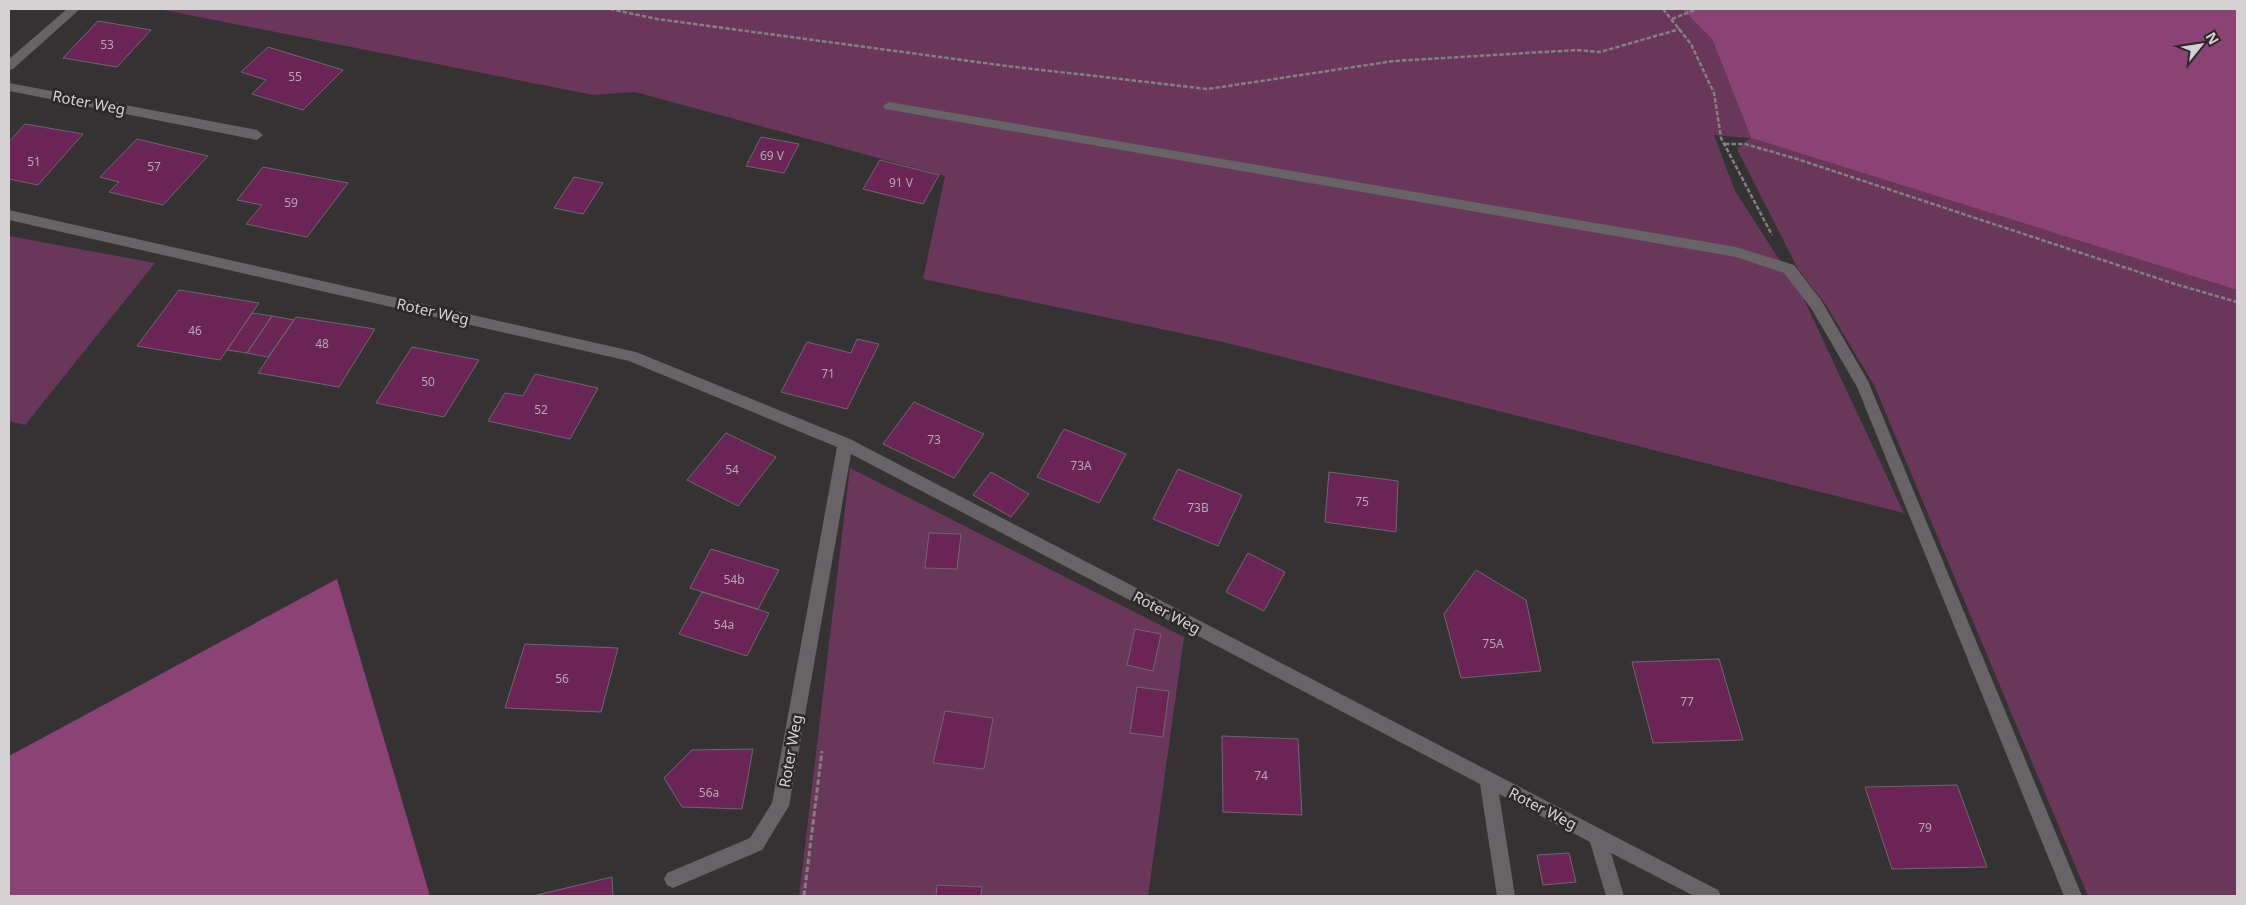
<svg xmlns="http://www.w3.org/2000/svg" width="2246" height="905" viewBox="0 0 2246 905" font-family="'Noto Sans',sans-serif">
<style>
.green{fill:#693759}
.forest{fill:#8b4375}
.building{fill:#6a2556;stroke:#6d696c}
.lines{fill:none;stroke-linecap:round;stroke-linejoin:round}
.path-far1{stroke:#838082;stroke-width:2.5;stroke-dasharray:4.5 2;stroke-linecap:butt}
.path{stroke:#838082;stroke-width:3;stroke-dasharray:5.5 2.5;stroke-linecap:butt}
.minor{fill:#676366;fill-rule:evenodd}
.labels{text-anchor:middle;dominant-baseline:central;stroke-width:5;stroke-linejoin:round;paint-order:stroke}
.number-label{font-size:12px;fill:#baa6b4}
.street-label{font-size:15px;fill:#d4d1d3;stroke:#2b282a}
</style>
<rect width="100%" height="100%" fill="#353234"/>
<!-- green -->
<path class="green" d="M159,9H1682L1712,39L1751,138L2237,290V896H2088L1874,385L1826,305L1798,269L1737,149L1750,138L1714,135L1735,191L1801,293L1904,513L1223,342L923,279L945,176L635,92L593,95Z
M9,236L155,263L25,425L9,421Z
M850,468L1184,637L1148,896H799Z"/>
<!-- forest -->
<path class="forest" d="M1682,9H2237V290L1751,138L1712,39Z
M337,579L430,896H9V756Z"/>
<!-- building -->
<path class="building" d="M98,21L151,30L117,67L63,58Z
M268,47L343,70L303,110L252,94L266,80L241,72Z
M25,124L83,134L38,185L9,179V142Z
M761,137L799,144L784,173L746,166Z
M137,139L208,156L163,205L109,192L119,182L100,177Z
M880,160L939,175L923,204L863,189Z
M263,167L348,183L307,237L246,224L262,205L237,200Z
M574,177L603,183L583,214L554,208Z
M179,290L259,303L220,360L137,346Z
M252,313L272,316L247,353L227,350Z
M272,316L294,320L268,357L247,353Z
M296,317L375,329L339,387L258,373Z
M857,339L879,344L847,409L781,392L807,342L851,353Z
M412,347L479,360L444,417L376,403Z
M535,374L598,388L570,439L488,421L505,393L523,396Z
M914,402L984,434L954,478L883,444Z
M1064,429L1126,454L1099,503L1037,477Z
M726,433L776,457L738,506L687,480Z
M1178,469L1242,495L1218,546L1153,519Z
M991,472L1029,494L1011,517L973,495Z
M1329,472L1398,481L1396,532L1325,522Z
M929,533L961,534L957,569L925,568Z
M711,549L779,570L758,609L690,588Z
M1248,553L1285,572L1264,611L1226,592Z
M1476,570L1526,600L1541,671L1461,678L1444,614Z
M702,592L769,613L747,656L679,634Z
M1135,629L1161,634L1153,671L1127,665Z
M525,644L618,648L601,712L505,708Z
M1719,659L1743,740L1653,743L1632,662Z
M1137,687L1169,691L1163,737L1130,733Z
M945,711L993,718L984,769L933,763Z
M1222,736L1298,739L1302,815L1223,812Z
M753,749L742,809L682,807L664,778L692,750Z
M1957,785L1987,867L1892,869L1865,787Z
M1569,853L1576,882L1543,885L1537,855Z
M612,877L613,896H533Z
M937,885L982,887L981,896H936Z"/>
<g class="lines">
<!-- path-far1 -->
<path class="path-far1" d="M610,9L657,19L1007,66L1208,89L1394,61L1577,50L1600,52L1680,29
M1663,9L1691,44L1714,93L1721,138L1772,235
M1672,19L1697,9
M1725,144H1745L1797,159L2175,284L2237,302"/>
<!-- path -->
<path class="path" d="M804,896L822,751"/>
<!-- minor -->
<path class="minor" d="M67,9H80L13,69L9,70V59Z
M9,83L257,130L263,135L257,140L9,91Z
M889,102L1736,247L1794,265L1821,300L1868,381L2082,896H2064L1857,387L1811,308L1784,273L1736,257L885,109L883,106Z
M9,210L636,352L850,439L1718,890L1721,896H1694L1611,853L1624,896H1606L1590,842L1499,794L1515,896H1497L1480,784L851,454L789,806L762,850L673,888L667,885L664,879L667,873L750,838L772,803L837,447L629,361L9,220Z"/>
</g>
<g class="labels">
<!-- number labels -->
<g class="number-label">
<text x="107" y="44">53</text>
<text x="295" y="76">55</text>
<text x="772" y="155">69 V</text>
<text x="34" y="161">51</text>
<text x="154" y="166">57</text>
<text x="901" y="182">91 V</text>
<text x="291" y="202">59</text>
<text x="195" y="330">46</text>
<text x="322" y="343">48</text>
<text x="828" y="373">71</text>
<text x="428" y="381">50</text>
<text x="541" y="409">52</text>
<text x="934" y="439">73</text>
<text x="1081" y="465">73A</text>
<text x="732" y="469">54</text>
<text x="1362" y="501">75</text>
<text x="1198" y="507">73B</text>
<text x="734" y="579">54b</text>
<text x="724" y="624">54a</text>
<text x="1493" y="643">75A</text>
<text x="562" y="678">56</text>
<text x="1687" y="701">77</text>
<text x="1261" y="775">74</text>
<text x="709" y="792">56a</text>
<text x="1925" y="827">79</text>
</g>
<!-- street labels -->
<g class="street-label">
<text transform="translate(89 102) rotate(11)">Roter Weg</text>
<text transform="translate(433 311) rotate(13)">Roter Weg</text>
<text transform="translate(1167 612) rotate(28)">Roter Weg</text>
<text transform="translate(790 751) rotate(-80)">Roter Weg</text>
<text transform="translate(1543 808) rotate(27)">Roter Weg</text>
</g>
</g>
<!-- border -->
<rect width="2246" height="905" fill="none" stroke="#d4d1d3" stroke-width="20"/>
<!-- north arrow -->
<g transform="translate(2201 45) rotate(60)" stroke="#2b282a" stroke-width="4" paint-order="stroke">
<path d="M0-4L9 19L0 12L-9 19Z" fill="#d4d1d3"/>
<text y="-8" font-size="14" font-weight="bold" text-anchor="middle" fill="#d4d1d3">N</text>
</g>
</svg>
